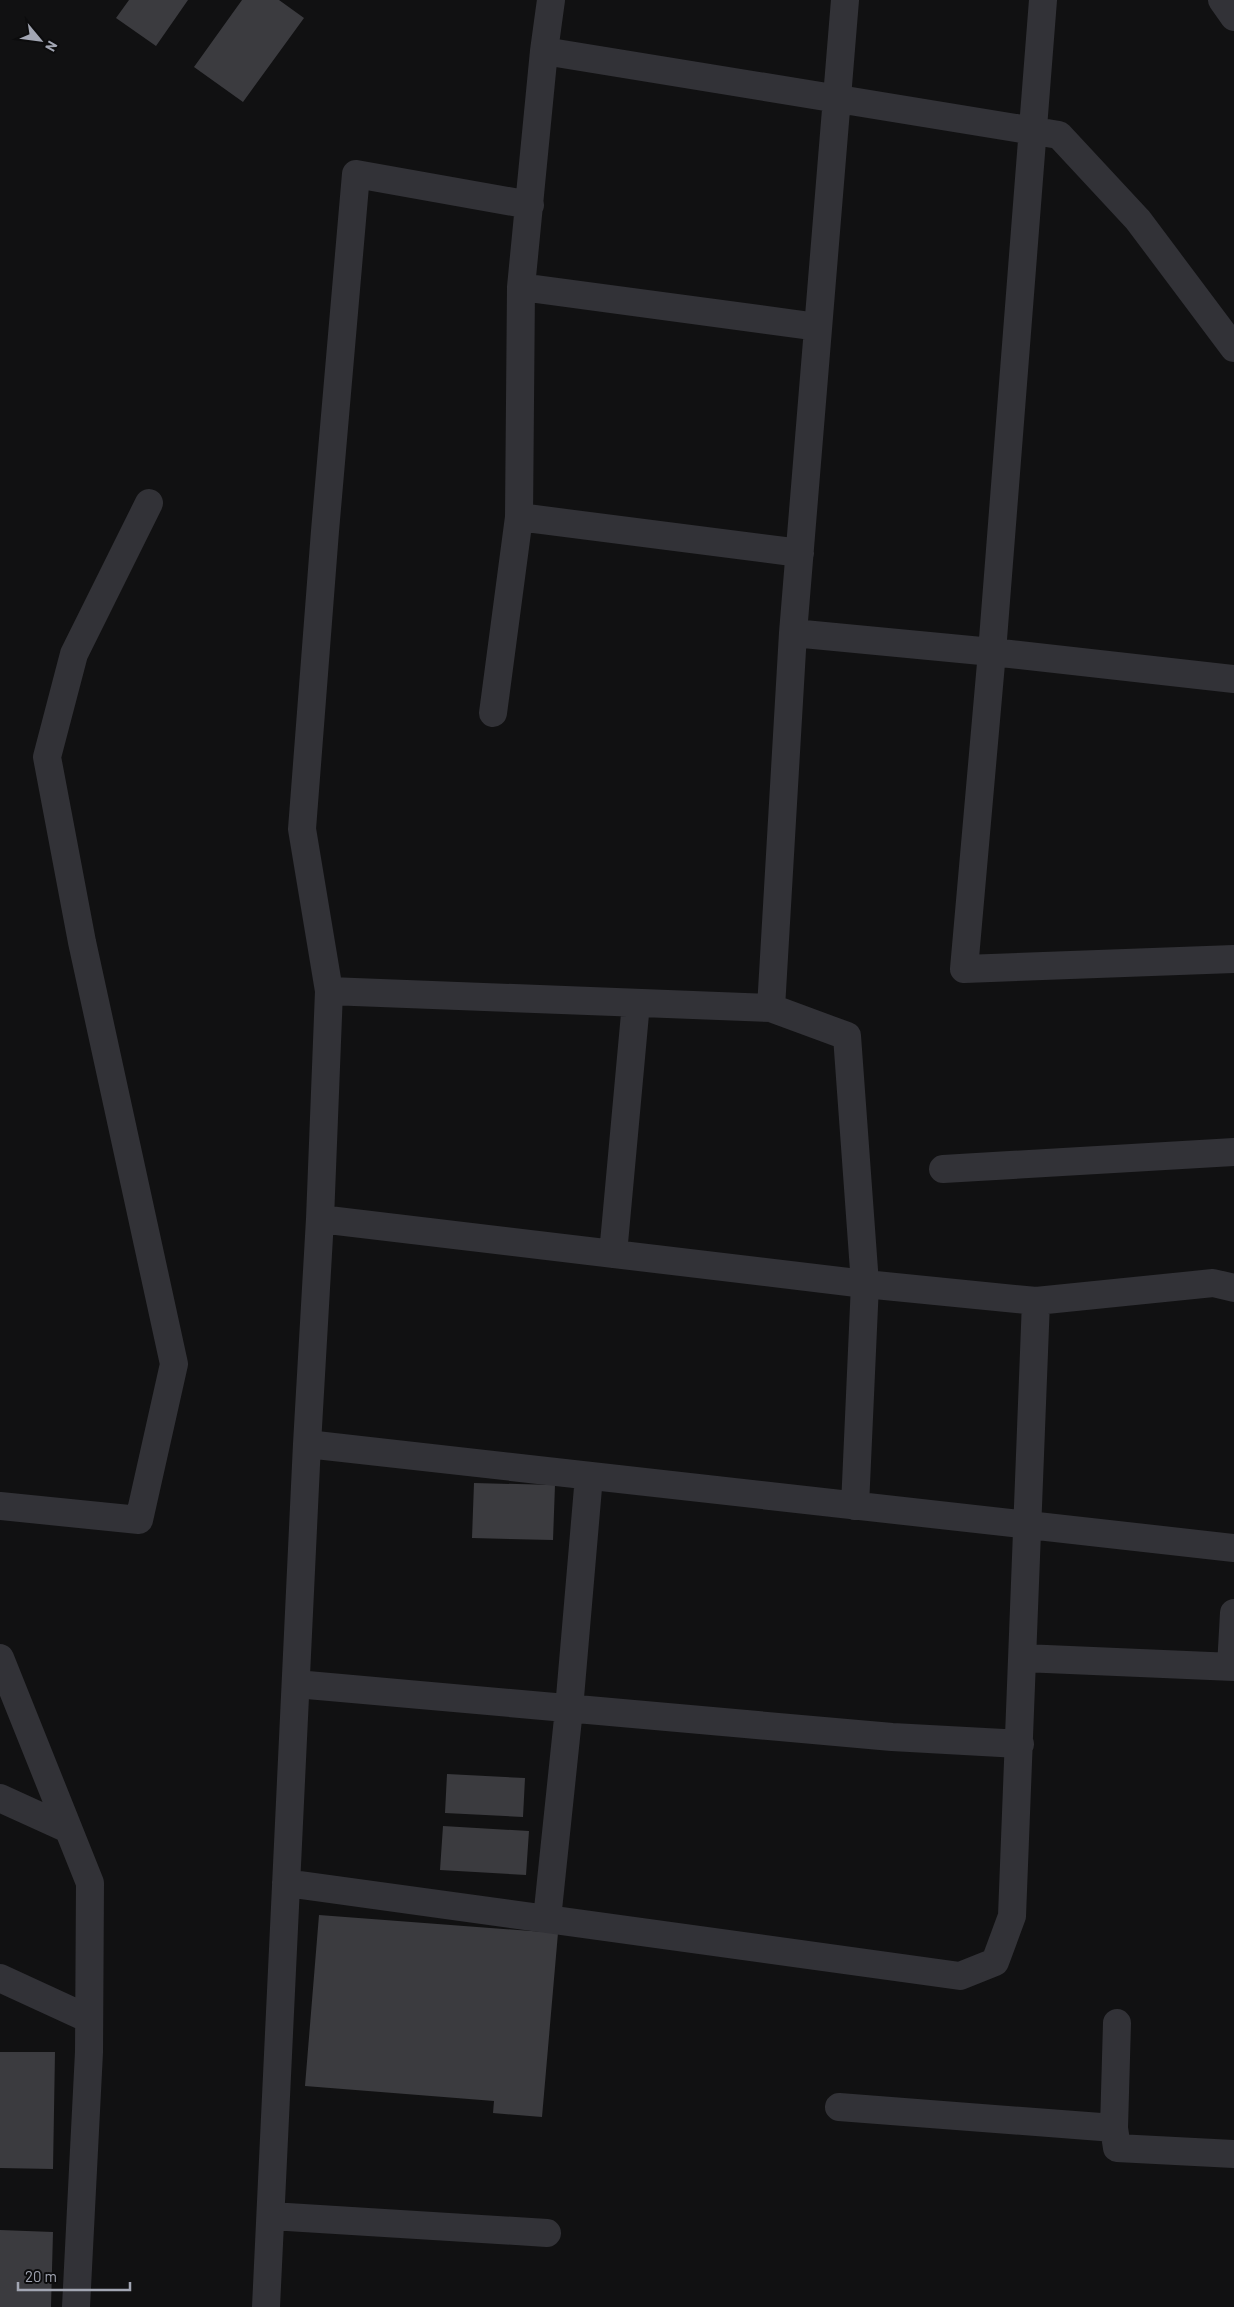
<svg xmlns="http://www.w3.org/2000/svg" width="1234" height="2307" viewBox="0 0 1234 2307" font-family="Barlow,sans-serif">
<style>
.building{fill:#3b3b3f}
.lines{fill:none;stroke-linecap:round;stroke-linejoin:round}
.street{stroke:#323237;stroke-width:28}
</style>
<rect width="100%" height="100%" fill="#111112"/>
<!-- building -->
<path class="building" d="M129,0H188L156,46L116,18Z
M242,0H279L304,18L243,102L194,67Z
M474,1483L555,1485L553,1540L472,1538Z
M447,1774L525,1778L523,1817L445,1813Z
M443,1826L529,1831L526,1875L440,1870Z
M319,1915L558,1933L542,2117L493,2113L494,2101L305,2086Z
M0,2052H55L53,2169L0,2168Z
M0,2230L53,2232L51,2307H0Z"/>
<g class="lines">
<!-- street -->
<path class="street" d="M845,0L793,633L992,652L1043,0
M1222,0L1234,17
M544,51L551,0
M521,287L818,327
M519,517L800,553
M1234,679L992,652L964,969L1234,959
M493,713L519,517L521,287L544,51L1059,135L1138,220L1234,348
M329,991L302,829L325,531L356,174L530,205
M771,1008L793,633
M943,1169L1234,1152
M320,1219L865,1284L1036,1301L1213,1283L1234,1288
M613,1254L636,1003
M307,1444L1234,1548
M0,1506L139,1520L174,1364L82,942L47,757L74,654L149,503
M0,1658L90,1883L89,2052L76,2307
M1023,1658L1234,1667
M1231,1667L1234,1613
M296,1684L892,1737L1020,1744
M0,1798L68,1829
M286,1883L960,1976L995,1962L1012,1916L1036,1301
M547,1919L569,1709L589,1476
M0,1978L89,2019
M1117,2023L1114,2128L1117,2148L1234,2154
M839,2107L1114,2128
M271,2216L547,2233
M266,2307L307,1444L320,1219L329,991L771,1008L847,1036L865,1284L855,1506"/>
</g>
<!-- north arrow -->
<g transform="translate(40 40) rotate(119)" stroke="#0c0c0d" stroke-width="4" paint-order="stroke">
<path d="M0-4L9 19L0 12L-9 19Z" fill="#a2a6b3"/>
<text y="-8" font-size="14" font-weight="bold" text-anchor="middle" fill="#a2a6b3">N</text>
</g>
<!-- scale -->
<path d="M18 2282v8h112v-8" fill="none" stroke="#a2a6b3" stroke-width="2.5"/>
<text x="25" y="2282" font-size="15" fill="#a2a6b3" stroke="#0c0c0d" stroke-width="4" paint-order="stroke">20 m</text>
</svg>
